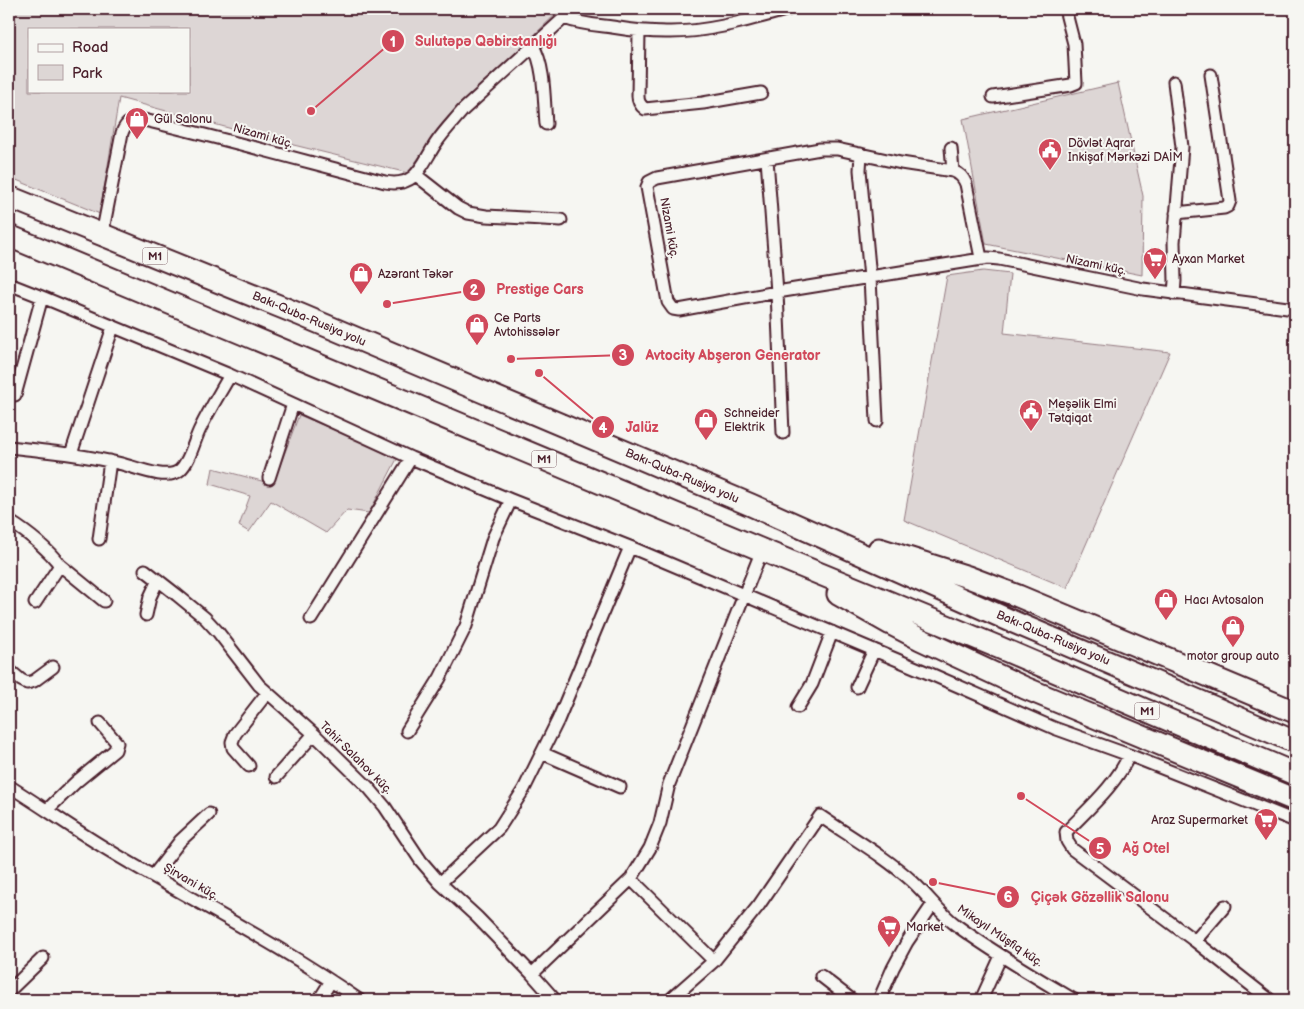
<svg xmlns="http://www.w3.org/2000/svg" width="1304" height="1009" viewBox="0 0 1304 1009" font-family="'Balsamiq Sans',sans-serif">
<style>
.green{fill:#ddd6d5;stroke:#947a80;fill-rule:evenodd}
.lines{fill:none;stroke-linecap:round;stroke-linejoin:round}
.street-casing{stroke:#4a1f2b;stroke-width:15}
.highway-casing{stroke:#4a1f2b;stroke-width:25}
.street{stroke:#f6f6f2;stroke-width:11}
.highway{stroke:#f6f6f2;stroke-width:21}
.labels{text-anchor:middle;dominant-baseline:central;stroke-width:4;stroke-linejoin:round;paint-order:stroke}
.shield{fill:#f6f6f2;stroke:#7e6067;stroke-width:1}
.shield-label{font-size:11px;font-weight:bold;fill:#4a1f2b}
.poi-label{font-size:12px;fill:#4a1f2b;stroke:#f6f6f2;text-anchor:start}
.street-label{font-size:12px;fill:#4a1f2b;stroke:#f6f6f2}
.leader{fill:none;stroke:#d1495b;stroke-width:2}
.callout-dot{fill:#d1495b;stroke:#f6f6f2;stroke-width:2}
.mark-label{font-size:15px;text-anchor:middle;font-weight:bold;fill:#fff}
.callout-label{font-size:14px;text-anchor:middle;font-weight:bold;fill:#d1495b;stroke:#f6f6f2;stroke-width:4;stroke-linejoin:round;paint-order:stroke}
</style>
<rect width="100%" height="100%" fill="#f6f6f2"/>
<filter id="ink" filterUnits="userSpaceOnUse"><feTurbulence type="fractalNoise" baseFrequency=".02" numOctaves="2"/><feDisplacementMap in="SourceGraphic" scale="10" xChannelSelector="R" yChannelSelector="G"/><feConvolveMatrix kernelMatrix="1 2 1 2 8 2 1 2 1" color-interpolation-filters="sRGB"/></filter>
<g filter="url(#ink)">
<!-- green -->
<path class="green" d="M9,9H561L442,124L408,173L265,138L119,98L100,214L9,177ZM29,29H189V91H29Z
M1118,83L1143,196L1142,275L986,244L963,119Z
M983,271L1010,274L1004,333L1170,352L1067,588L904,520L947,276Z
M299,415L398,457L369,513L347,510L326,533L271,501L249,532L239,526L250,496L210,484L213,468L273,484Z"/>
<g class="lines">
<!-- street casing -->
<g class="street-casing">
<path id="street" d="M564,18C580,24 596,25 612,27C630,30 648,32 666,32C707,33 749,20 789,9
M639,31L638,96C638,102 640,105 645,109L703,103L761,93
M533,46C545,66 544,101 546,124
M1174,82L1182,147L1174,242L1175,281L1174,294
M993,97L1071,85L1076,83L1074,44L1065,9
M951,148L953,171
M861,154L860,170L870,278L877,421
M767,159L777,292L783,433
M416,175L458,208L468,213L486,216L561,220
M1176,213L1224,208L1228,206L1230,201L1211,75
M102,235L122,133C126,122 132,119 144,120C225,139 304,161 385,182C417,188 422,164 436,143C444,131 454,121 463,110L564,18L572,9
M981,258L966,184C963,177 960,174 953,171L901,163L837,149H820L657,178L649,182L647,187L668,302L673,309L679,310L777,292L988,258L999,259L1143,289L1295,309
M9,284L42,297L230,375L411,458L511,500L630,547L933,675L1054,728L1129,755L1295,821
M15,395L42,297
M9,447C47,451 85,455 122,464C137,468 168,481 180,470C190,461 194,441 200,429C209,410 220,393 230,375
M71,454L113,327
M269,478L293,404
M9,521C28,533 46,547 60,565L35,603
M99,539L110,461
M60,565L104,601
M145,570L177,595L205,618L218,632L259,685L314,734L369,788L385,807L421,861L440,883L477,917L532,974L555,1000
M146,615L150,597L158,580
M311,619L411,458
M9,670L21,680L27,683L34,681L53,667
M857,687L874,650
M798,707L812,684L832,632
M407,731L440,678L466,626L493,538L511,500
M542,753L620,787
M1129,755C1117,784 1088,809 1066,832L1067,841L1072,849L1195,941L1270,1000
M249,766L233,748L232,742L235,734L267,693
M276,777L314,734
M9,786C41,806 72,828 105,848C189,899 278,943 359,1000
M47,810L76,782L115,750L117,743L100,723
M153,876L180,841L209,814
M631,879L714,961
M440,883L499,828L524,789L558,720L630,547
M1195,941L1225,906
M532,974L631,879L650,848L660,823L669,784L762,550
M821,976L852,1000
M9,991L43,958
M672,998L714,961L759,905L820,816C851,837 886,857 913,882C928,896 939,912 956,925C994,953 1034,976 1074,1000
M319,1000L331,981
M879,1000L893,968L907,942L933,904
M981,1000L1001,956"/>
</g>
<!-- highway casing -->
<g class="highway-casing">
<path id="highway" d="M9,197L301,315L751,505L1009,620L1295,742
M9,236L762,550L998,647L1295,774
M879,549L968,577L1018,596L1295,712
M838,594L891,624L920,639L1025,688L1295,800"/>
</g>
<!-- street -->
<use href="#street" class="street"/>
<!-- highway -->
<use href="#highway" class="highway"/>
</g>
</g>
<!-- icons -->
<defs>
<g id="shop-pin" transform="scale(1.25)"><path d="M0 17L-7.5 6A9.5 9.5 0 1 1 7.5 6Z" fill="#d1495b" stroke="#f6f6f2"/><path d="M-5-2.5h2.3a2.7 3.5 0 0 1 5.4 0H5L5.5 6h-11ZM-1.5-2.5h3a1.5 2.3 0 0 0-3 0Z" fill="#fff"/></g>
<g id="civic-pin" transform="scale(1.25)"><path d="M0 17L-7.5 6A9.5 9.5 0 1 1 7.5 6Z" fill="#d1495b" stroke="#f6f6f2"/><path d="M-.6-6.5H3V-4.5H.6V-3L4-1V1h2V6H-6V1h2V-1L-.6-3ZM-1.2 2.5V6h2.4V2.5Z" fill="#fff"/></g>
<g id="supermarket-pin" transform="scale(1.25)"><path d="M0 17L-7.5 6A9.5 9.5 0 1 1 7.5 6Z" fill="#d1495b" stroke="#f6f6f2"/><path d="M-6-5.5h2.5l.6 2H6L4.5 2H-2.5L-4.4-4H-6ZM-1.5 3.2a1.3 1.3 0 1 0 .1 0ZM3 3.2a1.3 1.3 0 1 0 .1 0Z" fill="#fff"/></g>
</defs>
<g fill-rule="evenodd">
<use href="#shop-pin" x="137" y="119"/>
<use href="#civic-pin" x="1050" y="150"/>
<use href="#supermarket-pin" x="1155" y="259"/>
<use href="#shop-pin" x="361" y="274"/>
<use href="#shop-pin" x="477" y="325"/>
<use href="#civic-pin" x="1031" y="411"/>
<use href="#shop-pin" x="706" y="420"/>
<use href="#shop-pin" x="1166" y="600"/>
<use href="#shop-pin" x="1233" y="627"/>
<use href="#supermarket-pin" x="1266" y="820"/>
<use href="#supermarket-pin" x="889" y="927"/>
</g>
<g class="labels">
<!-- shield labels -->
<g class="shield">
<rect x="142.5" y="247.5" width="25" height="17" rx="4"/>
<rect x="531.5" y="450.5" width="25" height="17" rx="4"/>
<rect x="1134.5" y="702.5" width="25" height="17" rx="4"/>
</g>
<g class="shield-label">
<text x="155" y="256">M1</text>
<text x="544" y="459">M1</text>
<text x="1147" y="711">M1</text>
</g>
<!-- poi labels -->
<g class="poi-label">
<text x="154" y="119">Gül Salonu</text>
<text x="1068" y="143">Dövlət Aqrar<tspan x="1068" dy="14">Inkişaf Mərkəzi DAİM</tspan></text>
<text x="1172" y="259">Ayxan Market</text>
<text x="378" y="274">Azərant Təkər</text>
<text x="494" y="318">Ce Parts<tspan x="494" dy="14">Avtohissələr</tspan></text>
<text x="1048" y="404">Meşəlik Elmi<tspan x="1048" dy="14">Tətqiqat</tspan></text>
<text x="724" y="413">Schneider<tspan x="724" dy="14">Elektrik</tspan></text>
<text x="1184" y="600">Hacı Avtosalon</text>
<text x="1233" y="656" text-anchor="middle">motor group auto</text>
<text x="1248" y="820" text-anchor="end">Araz Supermarket</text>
<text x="906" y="927">Market</text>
</g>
<!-- street labels -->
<g class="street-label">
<text transform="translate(263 136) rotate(16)">Nizami küç.</text>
<text transform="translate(669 228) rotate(80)">Nizami küç.</text>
<text transform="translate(1096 265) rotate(12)">Nizami küç.</text>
<text transform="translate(309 319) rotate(23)">Bakı-Quba-Rusiya yolu</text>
<text transform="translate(682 476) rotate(23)">Bakı-Quba-Rusiya yolu</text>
<text transform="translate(1053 638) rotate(23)">Bakı-Quba-Rusiya yolu</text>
<text transform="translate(356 758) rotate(45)">Tahir Salahov küç.</text>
<text transform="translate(191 882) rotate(30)">Şirvani küç.</text>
<text transform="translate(1000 936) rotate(34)">Mikayıl Müşfiq küç.</text>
</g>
</g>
<!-- callouts -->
<path class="leader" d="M311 111L393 41M387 304L474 290M511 359L623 355M539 373L603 427M1021 796L1100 848M933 882L1008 897"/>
<g class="callout-dot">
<circle cx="311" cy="111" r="5"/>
<circle cx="387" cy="304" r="5"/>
<circle cx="511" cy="359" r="5"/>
<circle cx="539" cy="373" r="5"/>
<circle cx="1021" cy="796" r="5"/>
<circle cx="933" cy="882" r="5"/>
<circle cx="393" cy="41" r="12"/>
<circle cx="474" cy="290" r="12"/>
<circle cx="623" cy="355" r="12"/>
<circle cx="603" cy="427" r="12"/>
<circle cx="1100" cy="848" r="12"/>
<circle cx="1008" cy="897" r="12"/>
</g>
<g class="mark-label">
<text x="393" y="47">1</text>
<text x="474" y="295">2</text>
<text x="623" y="360">3</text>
<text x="603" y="433">4</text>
<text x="1100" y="854">5</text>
<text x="1008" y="902">6</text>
</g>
<g class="callout-label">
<text x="486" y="46">Sulutəpə Qəbirstanlığı</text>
<text x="540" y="294">Prestige Cars</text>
<text x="733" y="360">Avtocity Abşeron Generator</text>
<text x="642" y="432">Jalüz</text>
<text x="1146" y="853">Ağ Otel</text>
<text x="1100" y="902">Çiçək Gözəllik Salonu</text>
</g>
<!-- margin -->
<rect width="1304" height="1009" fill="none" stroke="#f6f6f2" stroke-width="30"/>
<rect x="15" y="15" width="1274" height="979" fill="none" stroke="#4a1f2b" stroke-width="2" filter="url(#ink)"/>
<!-- legend -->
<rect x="28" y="28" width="162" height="65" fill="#f6f6f2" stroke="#b1a0a2"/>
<rect x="38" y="44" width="25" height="8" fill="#f6f6f2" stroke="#b1a0a2"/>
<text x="72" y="52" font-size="15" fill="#4a1f2b">Road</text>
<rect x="38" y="65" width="25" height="15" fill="#ddd6d5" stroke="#b1a0a2"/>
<text x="72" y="78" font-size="15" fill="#4a1f2b">Park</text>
</svg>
